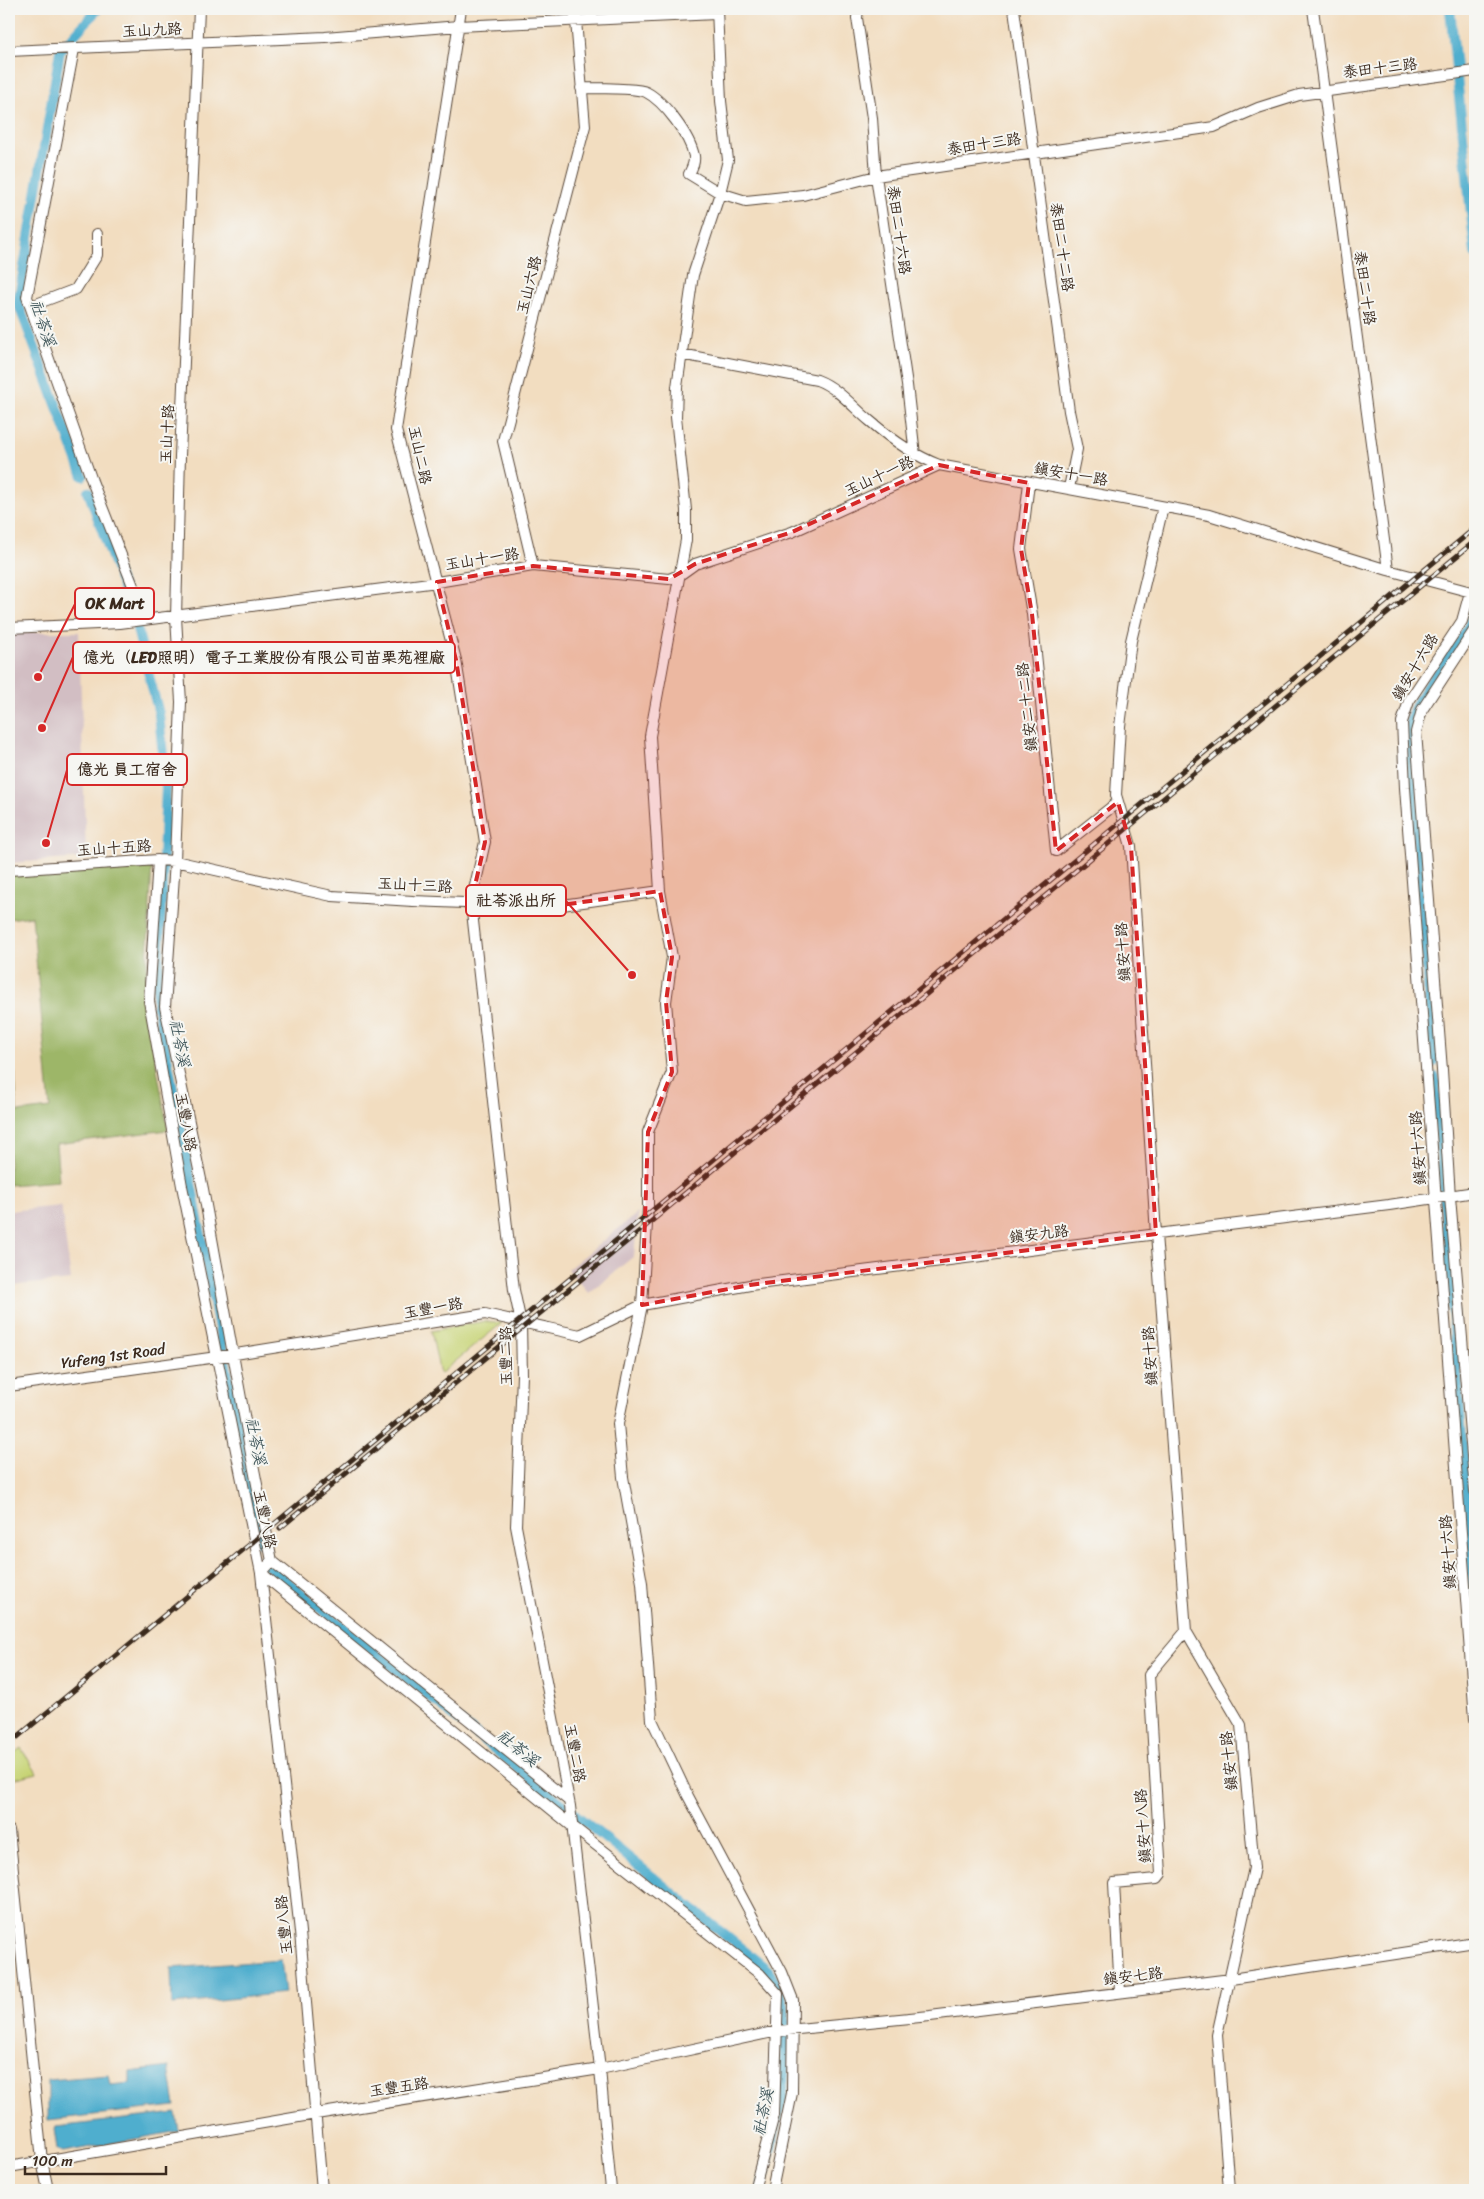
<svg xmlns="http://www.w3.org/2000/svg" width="1484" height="2199" viewBox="0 0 1484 2199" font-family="Sriracha,'LXGW WenKai TC',sans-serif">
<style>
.industrial{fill:#d2bec3}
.green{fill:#c7d476;stroke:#817f4a}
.forest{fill:#9db667;stroke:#6c7042}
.water{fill:#50aece;stroke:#466c76}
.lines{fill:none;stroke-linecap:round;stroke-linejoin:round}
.canal{stroke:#50aece;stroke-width:10}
.minor-casing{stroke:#564536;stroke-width:12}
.minor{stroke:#fff;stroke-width:10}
.rail-casing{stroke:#3b2a1e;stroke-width:5}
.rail{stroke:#f6f6f2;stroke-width:3;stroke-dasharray:9;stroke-linecap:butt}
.marked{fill:#d62828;fill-opacity:0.2;stroke:#d62828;stroke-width:4;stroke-dasharray:10 6;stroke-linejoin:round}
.labels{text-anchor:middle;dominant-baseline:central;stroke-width:4;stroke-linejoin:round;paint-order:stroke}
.street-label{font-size:15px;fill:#3b2a1e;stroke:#f6f6f2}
.water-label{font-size:16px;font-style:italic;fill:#42585c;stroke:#f6f6f2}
.leader{fill:none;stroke:#d62828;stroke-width:2}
.callout-dot{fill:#d62828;stroke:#f6f6f2;stroke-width:2}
.callout{fill:#f6f6f2;stroke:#d62828;stroke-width:2}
.callout-label{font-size:16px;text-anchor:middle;font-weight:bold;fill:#3b2a1e}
</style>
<rect width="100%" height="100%" fill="#f6f6f2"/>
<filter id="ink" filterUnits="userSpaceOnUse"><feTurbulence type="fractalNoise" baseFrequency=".02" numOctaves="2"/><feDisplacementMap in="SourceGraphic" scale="10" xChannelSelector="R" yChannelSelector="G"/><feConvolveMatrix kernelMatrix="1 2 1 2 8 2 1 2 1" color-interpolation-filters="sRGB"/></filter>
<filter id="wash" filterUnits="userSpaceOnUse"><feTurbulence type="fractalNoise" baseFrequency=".0096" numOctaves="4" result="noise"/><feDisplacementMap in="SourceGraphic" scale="20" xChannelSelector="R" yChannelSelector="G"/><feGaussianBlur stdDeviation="1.12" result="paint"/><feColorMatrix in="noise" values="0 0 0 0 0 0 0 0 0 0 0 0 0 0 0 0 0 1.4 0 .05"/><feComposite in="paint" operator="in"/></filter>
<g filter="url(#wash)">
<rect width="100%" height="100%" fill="#f2ddc0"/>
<!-- industrial -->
<path class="industrial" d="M9,632H79L86,858L9,863Z
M61,1206L71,1280L9,1286V1211Z
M638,1213L634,1256L589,1293L568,1269Z"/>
<!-- green -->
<path class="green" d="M485,1321L502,1323L440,1374L431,1331Z
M21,1748L37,1773L9,1780V1757Z"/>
<!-- forest -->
<path class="forest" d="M152,864L145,1002L168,1130L56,1144L59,1181L9,1185V1067L15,1073L17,1112L50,1108L32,916L9,919V872Z"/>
<!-- water -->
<path class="water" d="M281,1960L285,1993L172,2005L171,1968Z
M169,2067L175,2106L48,2120V2080L108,2075L110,2085L130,2083V2072Z
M176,2113L179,2131L63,2152L57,2149L54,2129L56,2127Z"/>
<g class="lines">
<!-- canal -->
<path class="canal" d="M1450,9L1475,253
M83,476L18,303L60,51L98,9
M88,491L132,613
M137,629L159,714L166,788L157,1005L260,1543
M1434,1062L1408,730C1414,689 1452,662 1469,625C1472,619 1473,610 1475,603
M1435,1077L1475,1612
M263,1559L264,1563L768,1970C780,1987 786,2002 785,2023
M761,2190L783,2097L785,2039"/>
</g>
</g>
<g filter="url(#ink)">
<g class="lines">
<!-- minor casing -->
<g class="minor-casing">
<path id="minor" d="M199,9L180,456L176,617L181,702L175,861L165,1007L203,1189L252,1459L272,1561L568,1800
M461,9L396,430L456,660L485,842L471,903L514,1290L521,1323L522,1375L516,1526L570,1806L600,2069L611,2190
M717,9L721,101L728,160L720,193L693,275L677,387L676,417L686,510V540L650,736L660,891L672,957L666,1002L672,1072L648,1132V1207L642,1305L618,1424L623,1477L642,1583L652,1720L688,1796L782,1972L793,2000L792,2093L772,2190
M858,9L857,18L872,118L876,176L907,385L915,455
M1014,9L1069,411L1077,449L1069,488
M1313,9L1388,570
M74,49L27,297L92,481L146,619
M9,51L325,37L459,26L716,14
M581,88C593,88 638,88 646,92C664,101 690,136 694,156C695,163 692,168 689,174L720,193L746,201L803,195L876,176L1214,127L1258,108L1299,95L1475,71
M31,306L76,289L97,255V234
M681,354L817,380C838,388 853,407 870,421C891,439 913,455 939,465L1209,515L1388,570L1475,593
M1029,483L1021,549L1032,614L1056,851L1118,802
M1163,507L1131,641L1120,726L1116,795L1131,846L1156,1234L1186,1631L1241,1725L1254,1868L1217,2035L1229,2190
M533,566L503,441L585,126L575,9
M1470,592L1462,621L1409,701L1402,722L1405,788L1475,1719
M9,628L120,623L437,582L533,566L669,579L681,574L695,564L792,532L939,465
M1475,629L1422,710L1416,732L1442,1070L1450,1197L1475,1491
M158,860L149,1001L182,1186L261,1573L300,1932L322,2190
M9,870L158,860L175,861L332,896L413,901L540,906H555L660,891
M9,1386L217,1357L485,1314L580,1335L642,1305L750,1285L1389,1205L1475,1192
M272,1561L261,1573L572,1826L760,1974L778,1994L774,2115L754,2190
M9,1830L42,2161L48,2190
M1120,1992L1114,1883L1157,1879L1161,1874L1149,1675L1186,1631
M9,2167L316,2114L600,2069L778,2031L930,2016L1231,1979L1475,1942"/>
</g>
<!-- minor -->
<use href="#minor" class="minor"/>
<!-- rail casing -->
<g class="rail-casing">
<path id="rail" d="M280,1528L1475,541
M9,1744L1475,528"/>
</g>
<!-- rail -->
<use href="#rail" class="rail"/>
</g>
</g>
<!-- marked area -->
<path class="marked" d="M939,465L1029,483L1021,549L1032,614L1056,851L1118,802L1131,846L1156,1234L750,1285L642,1305L648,1132L672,1072L666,1002L672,957L660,891L555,906L471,903L485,842L456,660L437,582L533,566L669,579L695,564L792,532Z"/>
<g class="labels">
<!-- street labels -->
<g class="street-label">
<text transform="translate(152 30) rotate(-3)">玉山九路</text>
<text transform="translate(1380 68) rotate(-7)">泰田十三路</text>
<text transform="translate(984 144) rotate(-9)">泰田十三路</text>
<text transform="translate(899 230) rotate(82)">泰田二十六路</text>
<text transform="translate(1062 247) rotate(82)">泰田二十二路</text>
<text transform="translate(529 285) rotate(-76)">玉山六路</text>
<text transform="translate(1365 288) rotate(82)">泰田二十路</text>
<text transform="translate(167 434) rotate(-87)">玉山十路</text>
<text transform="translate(420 455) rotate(78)">玉山二路</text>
<text transform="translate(1071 474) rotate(10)">鎮安十一路</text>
<text transform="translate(879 476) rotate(-25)">玉山十一路</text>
<text transform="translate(482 559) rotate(-9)">玉山十一路</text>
<text transform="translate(1415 667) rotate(-59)">鎮安十六路</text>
<text transform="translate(1027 707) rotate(-96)">鎮安二十二路</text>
<text transform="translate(114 848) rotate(-4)">玉山十五路</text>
<text transform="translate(415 885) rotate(3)">玉山十三路</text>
<text transform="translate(1123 952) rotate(-94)">鎮安十路</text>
<text transform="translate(186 1122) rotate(80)">玉豐八路</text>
<text transform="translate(1418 1148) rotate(-94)">鎮安十六路</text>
<text transform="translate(1039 1234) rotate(-7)">鎮安九路</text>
<text transform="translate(433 1308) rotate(-10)">玉豐一路</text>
<text transform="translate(113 1356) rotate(-8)">Yufeng 1st Road</text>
<text transform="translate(506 1356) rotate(-91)">玉豐二路</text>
<text transform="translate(1150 1356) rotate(-94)">鎮安十路</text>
<text transform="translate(265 1519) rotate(78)">玉豐八路</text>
<text transform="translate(1448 1552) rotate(-94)">鎮安十六路</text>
<text transform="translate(575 1753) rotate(80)">玉豐二路</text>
<text transform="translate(1229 1761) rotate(-96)">鎮安十路</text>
<text transform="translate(1143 1826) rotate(-94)">鎮安十八路</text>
<text transform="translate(284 1925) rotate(-96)">玉豐八路</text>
<text transform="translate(1133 1976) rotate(-7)">鎮安七路</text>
<text transform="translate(399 2087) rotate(-8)">玉豐五路</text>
</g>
<!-- water labels -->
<g class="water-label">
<text transform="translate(43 323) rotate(72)">社苓溪</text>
<text transform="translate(180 1043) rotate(79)">社苓溪</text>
<text transform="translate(256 1441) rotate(79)">社苓溪</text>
<text transform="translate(518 1748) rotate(39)">社苓溪</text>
<text transform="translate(763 2112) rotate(-79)">社苓溪</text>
</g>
</g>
<!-- callouts -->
<path class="leader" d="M38 677L75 604M42 728L73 657M46 843L67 770M632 975L566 901"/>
<g class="callout-dot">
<circle cx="38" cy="677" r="5"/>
<circle cx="42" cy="728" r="5"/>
<circle cx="46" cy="843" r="5"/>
<circle cx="632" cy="975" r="5"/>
</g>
<g class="callout">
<rect x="75" y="588" width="79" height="31" rx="5"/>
<rect x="73" y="642" width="382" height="31" rx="5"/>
<rect x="67" y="754" width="120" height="31" rx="5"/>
<rect x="466" y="885" width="100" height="31" rx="5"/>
</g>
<g class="callout-label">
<text x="115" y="609">OK Mart</text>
<text x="264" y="663">億光（LED照明）電子工業股份有限公司苗栗苑裡廠</text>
<text x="127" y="775">億光 員工宿舍</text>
<text x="516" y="906">社苓派出所</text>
</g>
<!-- margin -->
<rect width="1484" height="2199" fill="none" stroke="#f6f6f2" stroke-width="30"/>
<!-- scale -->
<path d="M25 2166v8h141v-8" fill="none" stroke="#3b2a1e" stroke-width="2.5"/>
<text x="32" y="2166" font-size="15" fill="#3b2a1e" stroke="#f6f6f2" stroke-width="4" paint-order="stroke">100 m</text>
</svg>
